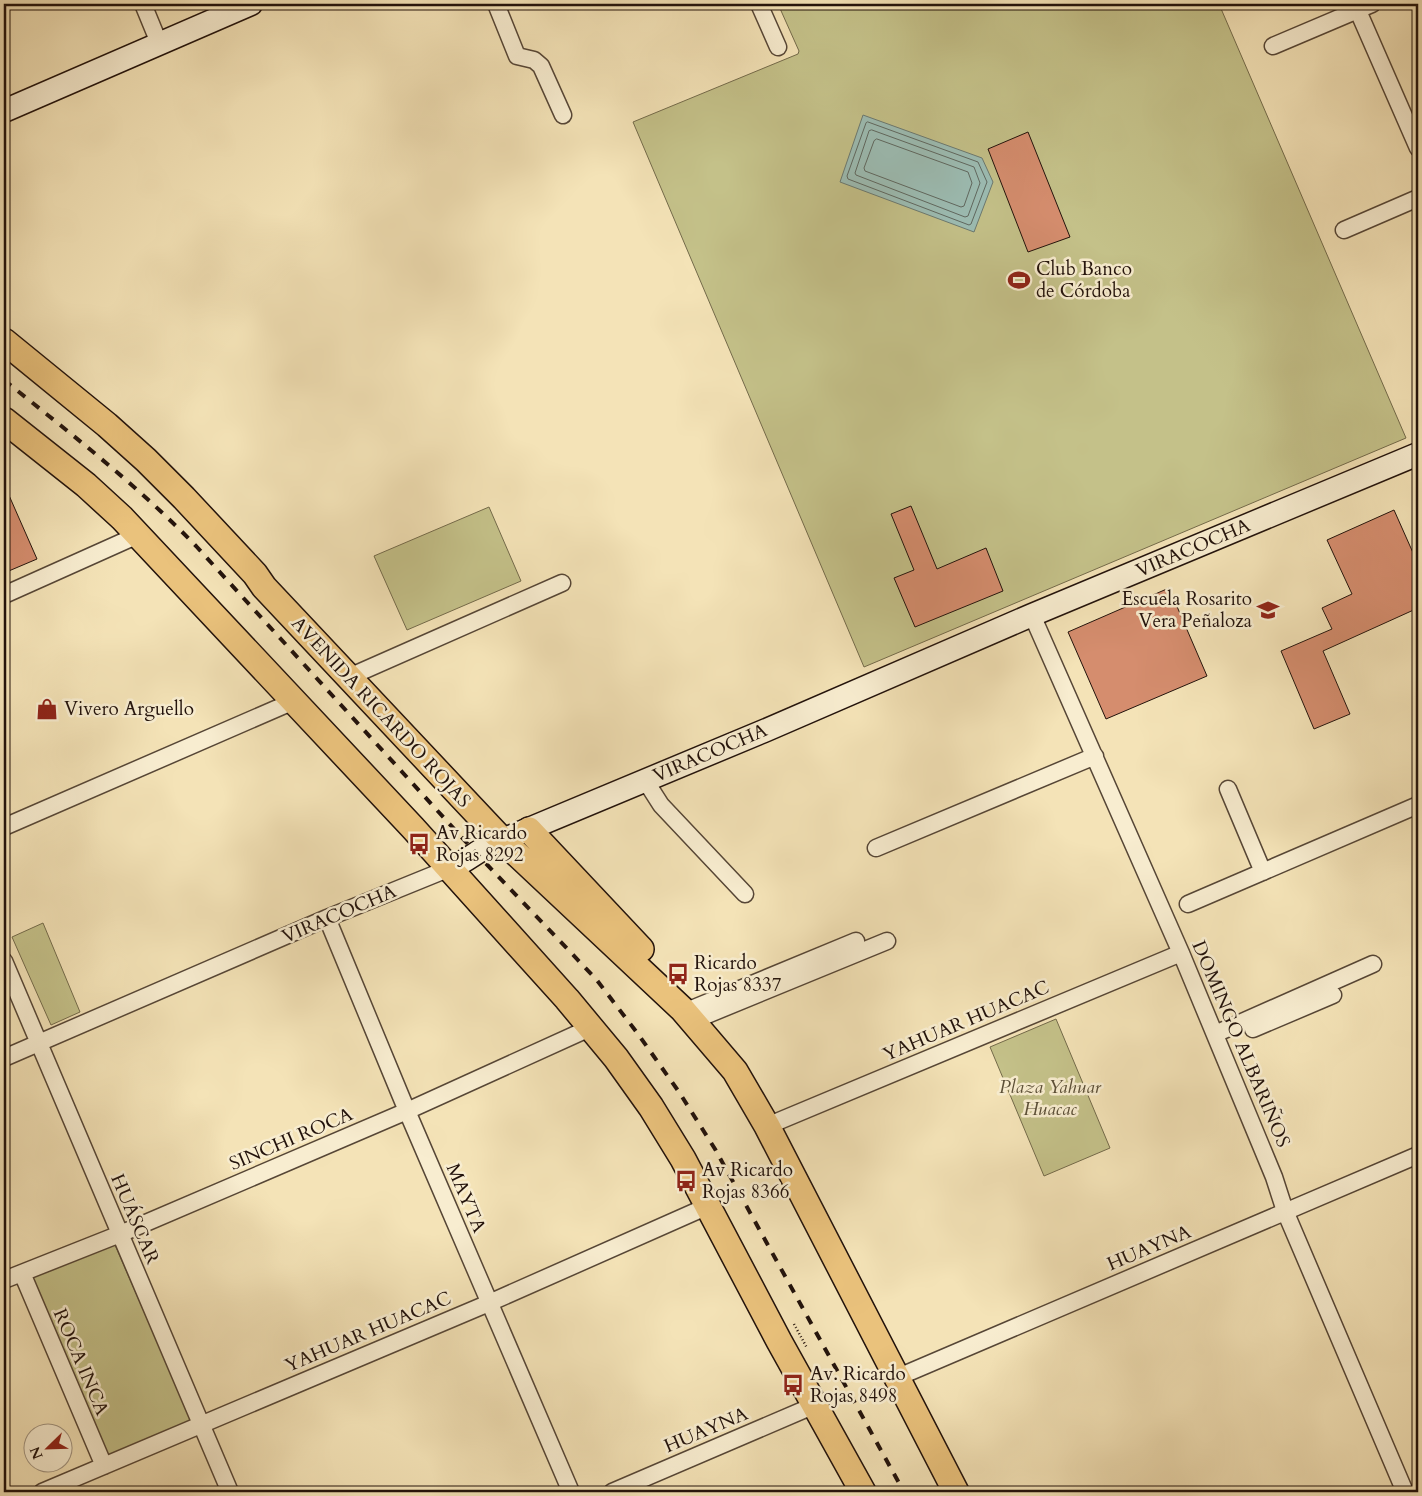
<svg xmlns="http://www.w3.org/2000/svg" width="1422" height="1496" viewBox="0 0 1422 1496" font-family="Cardo,serif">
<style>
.green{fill:#c4c189;stroke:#736a4a}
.water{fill:#9cbdb4;stroke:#6b7970}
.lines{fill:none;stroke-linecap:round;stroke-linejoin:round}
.shore{stroke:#5f6860;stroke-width:1}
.building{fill:#d58d6e;stroke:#22120b}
.minor-casing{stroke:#564636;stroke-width:19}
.secondary-casing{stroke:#22120b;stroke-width:25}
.primary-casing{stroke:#22120b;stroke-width:28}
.path{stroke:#22120b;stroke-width:2.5;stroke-dasharray:1 2.5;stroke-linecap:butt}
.minor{stroke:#f8edd0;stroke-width:16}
.secondary{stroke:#f8edd0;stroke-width:22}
.primary{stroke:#eac27c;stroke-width:25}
.rail{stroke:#22120b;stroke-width:4;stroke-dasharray:9 9;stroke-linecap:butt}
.labels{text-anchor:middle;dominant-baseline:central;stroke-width:5;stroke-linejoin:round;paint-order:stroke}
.poi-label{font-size:19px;fill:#22120b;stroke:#f8edd0;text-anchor:start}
.street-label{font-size:19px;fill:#22120b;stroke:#f8edd0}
.park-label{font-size:19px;font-style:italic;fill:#5b4f37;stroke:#f8edd0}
</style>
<rect width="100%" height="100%" fill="#f4e3b7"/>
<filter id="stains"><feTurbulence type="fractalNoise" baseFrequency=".004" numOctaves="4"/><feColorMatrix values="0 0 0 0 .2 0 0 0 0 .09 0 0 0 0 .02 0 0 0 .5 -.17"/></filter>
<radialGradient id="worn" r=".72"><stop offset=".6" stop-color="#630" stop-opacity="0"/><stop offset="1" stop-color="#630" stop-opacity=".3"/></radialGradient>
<!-- green -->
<path class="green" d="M778,4H1219L1406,438L864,667L633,122L798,54L799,51Z
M489,507L521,581L407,630L374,556Z
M43,923L80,1012L51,1025L12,937Z
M1056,1019L1110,1148L1044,1176L990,1047Z
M112,1238L194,1427L108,1464L24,1279Z"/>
<!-- water -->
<path class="water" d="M863,115L982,158L993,182L974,232L840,182Z"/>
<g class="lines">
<!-- shore -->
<path class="shore" d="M868,122L978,162L987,182L971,224L969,225L848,179L847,176L866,123Z
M872,130L974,167L980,183L968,216L965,217L856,175L855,173L869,131Z
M877,139L968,172L972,183L964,206L961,207L865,171L864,168L874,141Z"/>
</g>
<!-- building -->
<path class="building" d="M1028,132L1070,237L1028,252L988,149Z
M4,484L37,559L4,573Z
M911,506L937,569L986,548L1003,591L915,627L894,578L914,570L891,514Z
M1394,510L1418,564V608L1323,651L1350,714L1314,729L1281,651L1332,629L1322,608L1352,594L1327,540Z
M1169,588L1207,676L1106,719L1068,632Z"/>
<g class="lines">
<!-- minor casing -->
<g class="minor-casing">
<path id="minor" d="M143,4L159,43
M496,4L517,56L534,60L541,66L563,115
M759,4L778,47
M1355,4L1418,148
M1273,46L1372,4
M1344,230L1418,198
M4,595L138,535
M1032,615L1181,953L1274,1177L1285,1211L1405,1492
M349,677L562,583
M645,780L661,805L745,894
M1228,789L1263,872
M4,827L294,701
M876,848L1095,756
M1188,904L1418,805
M327,918L407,1111L571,1492
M4,961L230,1492
M694,1008L856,941
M702,1017L887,941
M1253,1029L1333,995
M1215,1034L1373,964
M4,1058L327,918L450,868
M767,1126L1181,953
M22,1273L104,1466
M4,1280L120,1234L407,1111L592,1027
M896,1378L1418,1155
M42,1492L489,1303L708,1206
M612,1492L815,1405"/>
</g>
<!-- secondary casing -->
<g class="secondary-casing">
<path id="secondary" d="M4,111L251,4
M450,868C464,863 475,853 488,846L764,731L1032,615L1418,454"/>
</g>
<!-- primary casing -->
<g class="primary-casing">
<path id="primary" d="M4,341L107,425L146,460L184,498L255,574L264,587L502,840L682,1009L735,1071L767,1126L956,1492
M4,420L86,485L122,518L413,828L567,999L616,1058L651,1107L683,1159L779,1341L863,1492
M529,830L641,949"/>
</g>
<!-- path -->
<path class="path" d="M794,1324L807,1348"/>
<!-- minor -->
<use href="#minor" class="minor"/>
<!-- secondary -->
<use href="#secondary" class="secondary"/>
<!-- primary -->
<use href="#primary" class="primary"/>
<!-- rail -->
<path class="rail" d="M4,380C70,433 137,485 196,546L476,853L596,979L638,1034L679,1092L715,1149L904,1492"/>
</g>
<!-- icons -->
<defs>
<g id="stadium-bare" transform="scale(1.725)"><path d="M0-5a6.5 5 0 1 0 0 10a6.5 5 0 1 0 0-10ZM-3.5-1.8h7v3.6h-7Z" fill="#8f2418" stroke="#f8edd0" stroke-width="2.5" paint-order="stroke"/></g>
<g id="school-bare" transform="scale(1.725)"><path d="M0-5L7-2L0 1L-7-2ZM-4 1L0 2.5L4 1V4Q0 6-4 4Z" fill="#8f2418" stroke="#f8edd0" stroke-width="2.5" paint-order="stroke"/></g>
<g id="shop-bare" transform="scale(1.725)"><path d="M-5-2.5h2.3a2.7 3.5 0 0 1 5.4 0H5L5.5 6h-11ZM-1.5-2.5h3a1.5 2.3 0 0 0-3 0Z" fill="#8f2418" stroke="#f8edd0" stroke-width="2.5" paint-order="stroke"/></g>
<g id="bus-bare" transform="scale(1.725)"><path d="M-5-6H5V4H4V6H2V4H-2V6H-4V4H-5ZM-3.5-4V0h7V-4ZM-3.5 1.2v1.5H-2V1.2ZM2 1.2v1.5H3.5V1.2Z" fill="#8f2418" stroke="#f8edd0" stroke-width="2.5" paint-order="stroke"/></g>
</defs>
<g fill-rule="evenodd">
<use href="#stadium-bare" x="1019" y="280"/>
<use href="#school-bare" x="1268" y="610"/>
<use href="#shop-bare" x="47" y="709"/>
<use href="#bus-bare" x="419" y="844"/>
<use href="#bus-bare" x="678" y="974"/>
<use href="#bus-bare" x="686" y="1181"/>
<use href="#bus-bare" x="793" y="1385"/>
</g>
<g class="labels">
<!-- poi labels -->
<g class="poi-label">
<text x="1036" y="269">Club Banco<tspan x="1036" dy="22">de Córdoba</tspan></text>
<text x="1252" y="599" text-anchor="end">Escuela Rosarito<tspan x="1252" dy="22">Vera Peñaloza</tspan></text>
<text x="64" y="709">Vivero Arguello</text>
<text x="436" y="833">Av Ricardo<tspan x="436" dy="22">Rojas 8292</tspan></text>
<text x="694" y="963">Ricardo<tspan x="694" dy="22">Rojas 8337</tspan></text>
<text x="702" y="1170">Av Ricardo<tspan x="702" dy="22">Rojas 8366</tspan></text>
<text x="810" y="1374">Av. Ricardo<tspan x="810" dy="22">Rojas 8498</tspan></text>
</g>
<!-- street labels -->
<g class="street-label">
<text transform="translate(1193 548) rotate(-23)">VIRACOCHA</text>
<text transform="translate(381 712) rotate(47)">AVENIDA RICARDO ROJAS</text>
<text transform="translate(710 753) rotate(-23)">VIRACOCHA</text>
<text transform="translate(339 914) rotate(-23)">VIRACOCHA</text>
<text transform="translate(966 1021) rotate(-23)">YAHUAR HUACAC</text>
<text transform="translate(1241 1044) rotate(67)">DOMINGO ALBARIÑOS</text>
<text transform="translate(291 1139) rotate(-23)">SINCHI ROCA</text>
<text transform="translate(466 1198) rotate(67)">MAYTA</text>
<text transform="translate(135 1219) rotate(67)">HUÁSCAR</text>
<text transform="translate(1149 1248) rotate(-23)">HUAYNA</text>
<text transform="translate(368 1332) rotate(-23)">YAHUAR HUACAC</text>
<text transform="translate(81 1362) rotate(67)">ROCA INCA</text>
<text transform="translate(706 1430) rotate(-23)">HUAYNA</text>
</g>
<!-- park labels -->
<g class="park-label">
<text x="1050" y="1087">Plaza Yahuar<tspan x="1050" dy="22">Huacac</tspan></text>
</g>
</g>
<!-- margin -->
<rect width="1422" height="1496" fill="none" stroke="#f4e3b7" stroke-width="20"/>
<rect x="5" y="5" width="1412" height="1486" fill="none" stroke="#22120b" stroke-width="2.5"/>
<rect x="10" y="10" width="1402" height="1476" fill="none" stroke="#22120b"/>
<!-- north arrow -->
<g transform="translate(48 1448) rotate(247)"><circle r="24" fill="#f8edd0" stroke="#a29581"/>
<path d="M0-4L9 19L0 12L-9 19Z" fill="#8f2418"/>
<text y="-8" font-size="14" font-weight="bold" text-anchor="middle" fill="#22120b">N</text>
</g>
<rect width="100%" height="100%" filter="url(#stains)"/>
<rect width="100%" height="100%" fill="url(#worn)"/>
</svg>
